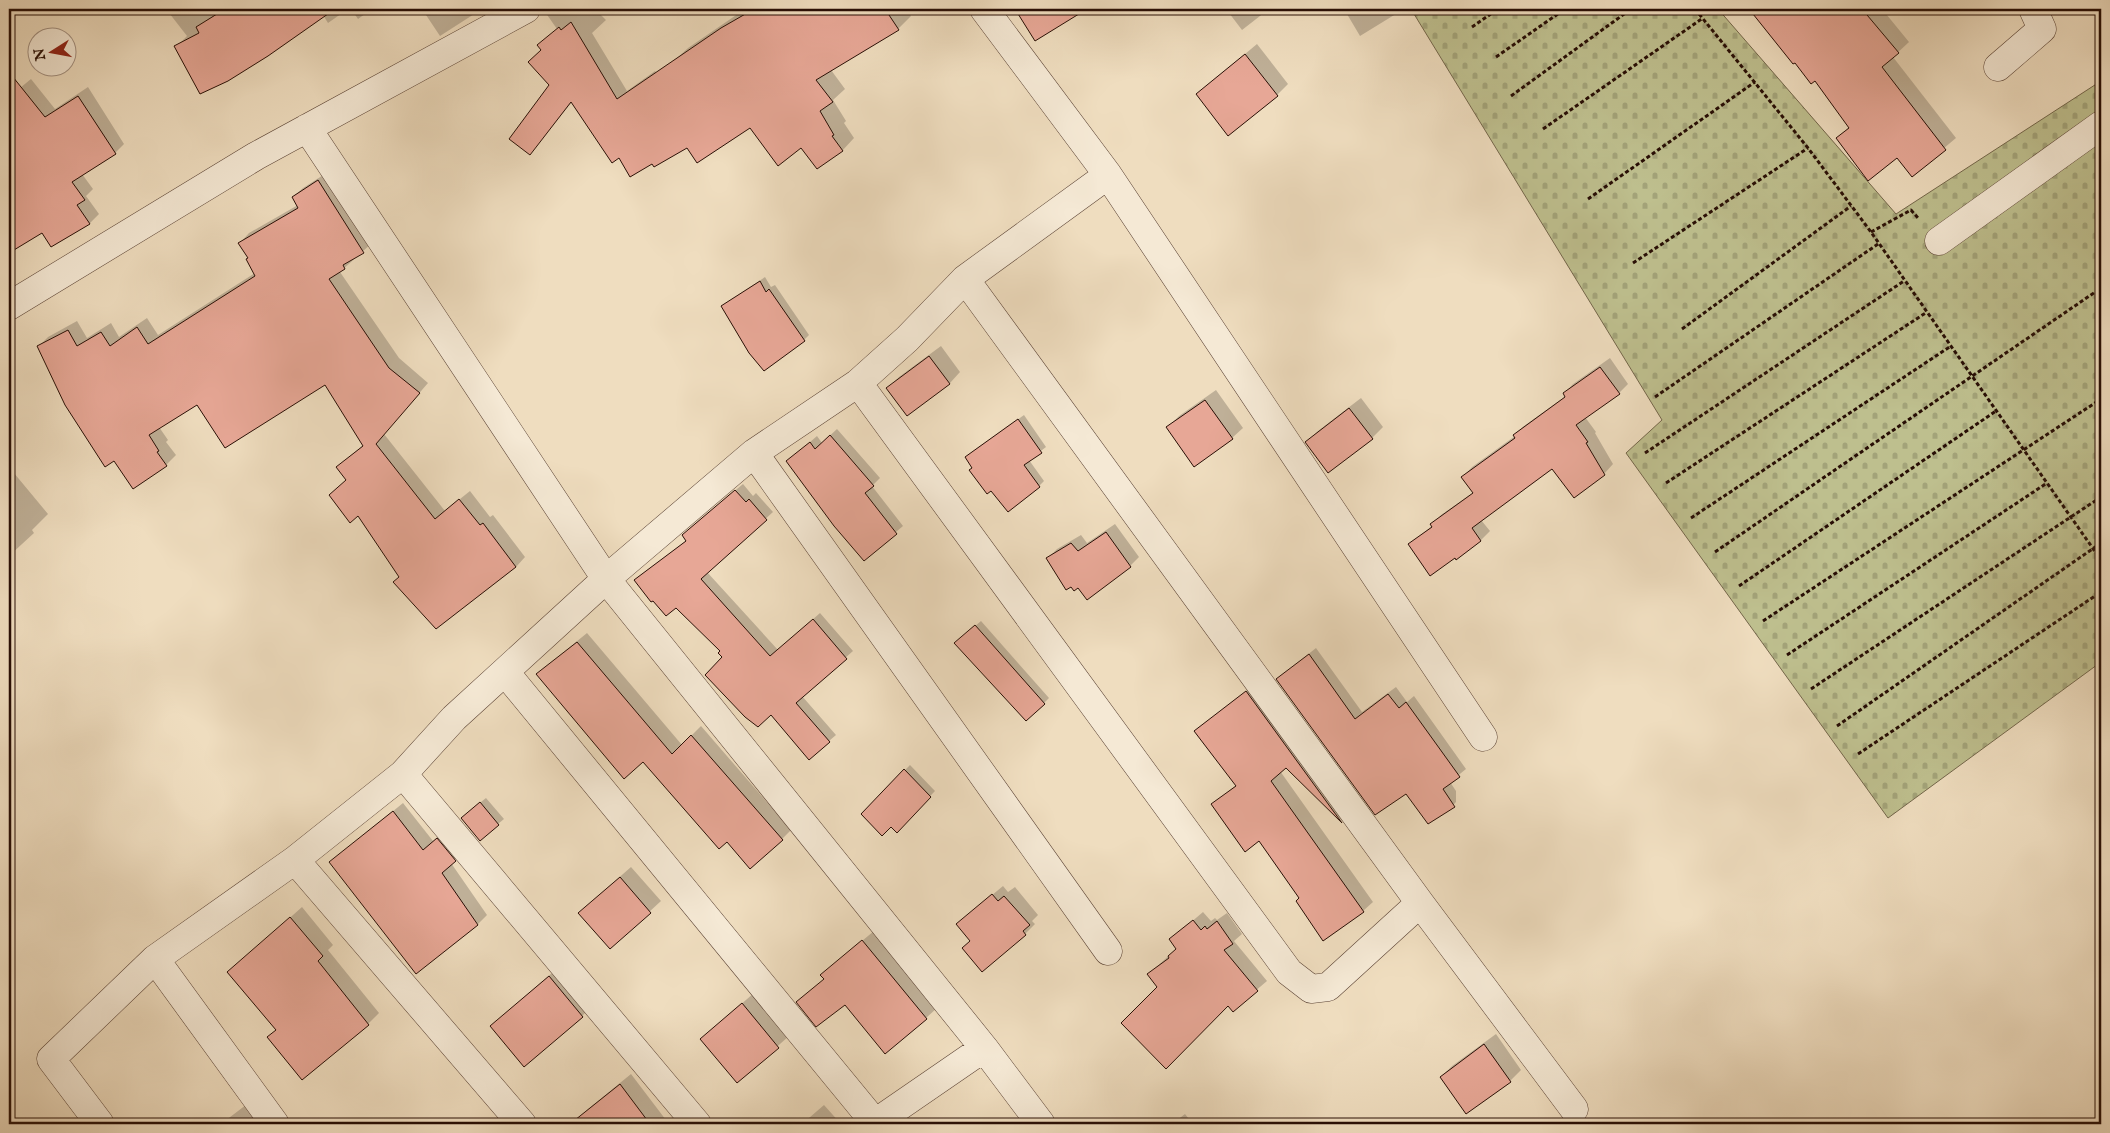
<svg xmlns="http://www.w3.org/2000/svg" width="2110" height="1133" viewBox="0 0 2110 1133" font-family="'IM FELL English',serif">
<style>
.cemetery{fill:url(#cemetery-stones);stroke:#73664a}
.shadow{fill:#0003}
.building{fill:#e7a796;stroke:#280e05}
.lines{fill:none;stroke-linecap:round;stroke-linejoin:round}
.minor-casing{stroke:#5a4234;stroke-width:29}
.path{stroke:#280e05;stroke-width:3;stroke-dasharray:4 2.5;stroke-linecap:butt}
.minor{stroke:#f5e9d5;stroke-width:28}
</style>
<defs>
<pattern id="cemetery-stones" width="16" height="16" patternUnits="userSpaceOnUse" patternTransform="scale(1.25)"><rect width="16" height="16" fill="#bebf8e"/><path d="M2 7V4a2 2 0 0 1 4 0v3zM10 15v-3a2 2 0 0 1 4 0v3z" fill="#a3a379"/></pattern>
</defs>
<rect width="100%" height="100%" fill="#efddbf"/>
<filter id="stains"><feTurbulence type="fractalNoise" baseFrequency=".004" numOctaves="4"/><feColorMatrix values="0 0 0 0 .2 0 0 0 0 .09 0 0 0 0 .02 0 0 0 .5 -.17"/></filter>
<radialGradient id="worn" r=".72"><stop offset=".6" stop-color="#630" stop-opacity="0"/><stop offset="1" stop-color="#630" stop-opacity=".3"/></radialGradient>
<!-- cemetery -->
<path class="cemetery" d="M1411,9H1718L1896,214L2101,81V662L1888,818L1626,453L1662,420Z"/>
<!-- shadow -->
<path class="shadow" d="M166,9H348L328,23L323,15L176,47L187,36Z
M351,9H372L358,19Z
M422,9H482L440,36Z
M543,9H595L606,20L592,33L627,91L655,71L710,129L653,162L619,156L572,102L530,153L551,85L542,50L557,29Z
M745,9H906L911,16L898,29L831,70L845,89L833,100L846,121L844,123L854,138L842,151L801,146L750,126L675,60L688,48Z
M1016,9H1075L1076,10L1035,40Z
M1226,9H1269L1242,30Z
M1344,9H1404L1360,36Z
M1745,9H1882L1909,42L1893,57L1956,138L1912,175L1897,156L1837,138L1850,126L1815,79L1795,61L1751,10L1748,13Z
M1257,44L1288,84L1277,95L1197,94Z
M31,79L55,109L88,87L124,144L115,153L82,174L93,189L86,196L99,214L90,223L51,246L43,231L10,251L9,248V97Z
M328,172L372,243L340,272L399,358L428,383L384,434L445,511L470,491L490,517L493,515L525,557L516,567L400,577L348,479L338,467L364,444L326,384L197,403L159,427L168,440L166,442L176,455L166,465L133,488L38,347L48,337L77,321L87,338L111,323L119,337L147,318L158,335L255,273L249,257L240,243L249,233L298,205L293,197L303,188Z
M765,277L771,287L775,285L809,335L804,340L722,306Z
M941,346L960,372L950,383L908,414L888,388L899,377Z
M1610,358L1628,384L1619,393L1585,417L1596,432L1595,433L1613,464L1604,474L1552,468L1481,520L1490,531L1480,541L1410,544L1433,525L1441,515L1474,492L1463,477L1472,467L1515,436L1514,435L1524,426L1566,396L1564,394L1573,384Z
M1216,390L1243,428L1232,438L1168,427L1179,416Z
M1361,398L1383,427L1372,438L1307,442L1318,431Z
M1024,415L1046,447L1029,460L1044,481L1039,486L992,489L974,467L972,452Z
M837,429L880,478L872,486L903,526L864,559L788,461L817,436L822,443Z
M9,467L48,514L32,530L34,533L9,556Z
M743,484L753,496L756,493L773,512L707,572L778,650L820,613L853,651L802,696L836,735L829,741L722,651L676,606L635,581L687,540L690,528Z
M1115,524L1139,557L1130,566L1079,587L1048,558L1057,549L1081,535L1087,543Z
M981,621L1049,698L1044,703L961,638Z
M587,633L682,745L701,726L791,830L782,839L727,840L643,760L537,674Z
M1316,648L1362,712L1396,687L1407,702L1414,696L1466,769L1450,782L1456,791V802L1449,809L1407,793L1277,679Z
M1256,683L1350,812L1342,821L1286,766L1280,771L1373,902L1363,911L1324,940L1300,898L1259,839L1213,804L1236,785L1196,731Z
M910,765L935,791L897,831L892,826L862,814Z
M486,798L504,819L480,839L467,813Z
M403,803L433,841L447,830L464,850L451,863L487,915L478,924L331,862Z
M631,867L661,901L610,948L591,902Z
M1003,886L1008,892L1015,887L1038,915L1032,921L1035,924L1025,934L971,941L968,915Z
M302,907L333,945L328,950L379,1013L368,1024L277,1029L229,972Z
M1203,912L1211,921L1215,918L1217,920L1227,913L1242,934L1234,941L1267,981L1233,1010L1228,1004L1159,987L1149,974L1177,948L1170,940Z
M874,931L937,1008L926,1018L845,1004L825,979L833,965Z
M560,966L593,1005L582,1016L491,1026Z
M754,993L789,1036L737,1082L701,1039Z
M1496,1034L1521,1070L1510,1081L1466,1112L1441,1077L1452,1066Z
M631,1074L669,1124H581L577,1119L588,1109Z
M255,1098L275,1124H221Z
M824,1105L841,1124H802Z
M1185,1114L1193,1124H1172Z"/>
<!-- building -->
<path class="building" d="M225,9H335L268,56L228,81L200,94L174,46L199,33L196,27Z
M754,9H885L899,30L816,80L833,102L820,111L834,135L832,136L843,151L817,169L801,148L778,166L750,128L697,163L687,148L654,167L652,164L630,177L619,158L612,163L571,102L530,155L509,139L549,85L528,62L541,50L537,45L559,27L561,30L571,22L617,99L721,28Z
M1015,9H1087L1035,41Z
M1749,9H1862L1899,53L1882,67L1946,150L1912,177L1897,158L1868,181L1836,138L1849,128L1815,81L1811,84L1795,63L1793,64Z
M1245,54L1278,96L1228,136L1196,94Z
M9,72L45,117L78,96L116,154L72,182L85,200L77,205L90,224L51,247L42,233L9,253Z
M318,180L364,253L343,265L345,269L329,279L389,368L420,393L376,444L435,519L459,499L480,525L483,523L516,567L436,629L393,582L399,577L358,516L350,523L329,495L346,480L336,467L363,446L325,385L225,448L197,405L149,435L159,451L157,452L167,466L133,489L114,461L105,467L65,405L37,346L68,330L77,346L101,332L110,346L137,327L148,344L255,276L246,259L248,258L238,243L298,208L292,197Z
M760,281L766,292L769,289L805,341L764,371L749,353L721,306Z
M929,356L950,384L907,416L886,388Z
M1600,367L1620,394L1576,425L1588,442L1586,443L1605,475L1574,498L1552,469L1472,528L1481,541L1456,560L1455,558L1430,576L1408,544L1432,527L1430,524L1473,493L1461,477L1515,438L1513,435L1565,397L1563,393Z
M1205,400L1233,439L1194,467L1166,427Z
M1349,408L1373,439L1328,473L1305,442Z
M1018,419L1042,453L1024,465L1040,487L1008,512L991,491L987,494L969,470L972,468L965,457Z
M830,435L874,486L865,493L897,534L864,561L834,526L786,461L810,442L815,449Z
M735,490L746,502L749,499L767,520L701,579L770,656L813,619L847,659L796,703L830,742L809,760L771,715L758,727L745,717L705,675L722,657L718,653L720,651L676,608L666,616L653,601L651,602L634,580L686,541L682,535Z
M1106,532L1131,567L1087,600L1078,588L1074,591L1071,587L1066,590L1046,558L1071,543L1078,551Z
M975,625L1045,704L1026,721L954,643Z
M577,642L672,754L691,735L783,840L750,869L727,842L719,849L643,762L624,779L536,674Z
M1309,654L1355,719L1388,694L1399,708L1406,702L1460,777L1443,789L1455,807L1428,824L1406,794L1375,815L1276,679Z
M1246,691L1342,823L1286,768L1271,781L1364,912L1323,941L1296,901L1299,898L1259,841L1245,852L1211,804L1236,786L1194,731Z
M904,769L931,797L897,833L891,827L882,836L861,814Z
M480,802L499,825L480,841L461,818Z
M393,811L423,850L437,838L456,861L442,873L478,925L416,974L329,862Z
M620,877L651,913L610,949L578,913Z
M992,894L998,901L1004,896L1030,925L1023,931L1026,935L982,972L962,948L970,941L956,924Z
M290,917L323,956L318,961L369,1025L302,1080L267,1037L276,1030L227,972Z
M1193,920L1201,930L1205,926L1207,929L1217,921L1233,944L1224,950L1258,991L1233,1012L1228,1006L1166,1069L1121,1023L1157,987L1147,974L1169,958L1168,956L1176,949L1169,939Z
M862,940L927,1019L885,1054L845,1005L816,1027L796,1002L824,979L820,975Z
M549,976L583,1017L524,1067L490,1026Z
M742,1003L779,1048L737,1083L700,1039Z
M1484,1044L1511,1082L1466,1114L1440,1077Z
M620,1084L650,1124H570Z"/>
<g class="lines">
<!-- minor casing -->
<g class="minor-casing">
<path id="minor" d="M984,9L1108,175
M1998,67L2042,29L2033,9
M307,128L606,579L984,1048L1041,1124
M1939,241L2101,125
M965,279L1420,903L1574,1109
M9,306L256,156L526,9
M858,383L1289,972L1311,989L1328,987L1420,903
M754,453L1108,951
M505,672L876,1124
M403,774L697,1124
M295,860L522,1124
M155,959L275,1124
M875,1123L984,1048
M100,1124L51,1059L155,959L295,860L403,774L454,718L606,579L754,453L858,383L907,339L965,279L1108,175L1483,737"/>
</g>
<!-- path -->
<path class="path" d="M1695,9L1808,148L1871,232L2101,560
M1472,27L1498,9
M1496,57L1565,9
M1511,96L1631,9
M1543,129L1703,18
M1588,199L1755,82
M1871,232L1911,210L1918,218
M1633,263L1808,148
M1682,329L1851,206
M1655,397L1878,244
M1645,453L1904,281
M1666,483L1927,312
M1691,518L1951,346
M1715,552L2101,288
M1739,586L1996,411
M1763,621L2101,399
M1787,655L2047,483
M1811,689L2101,497
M1837,726L2101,543
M1858,754L2101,592"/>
<!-- minor -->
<use href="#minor" class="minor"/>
</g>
<!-- margin -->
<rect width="2110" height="1133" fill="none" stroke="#efddbf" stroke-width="30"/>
<rect x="10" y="10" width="2090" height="1113" fill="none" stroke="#280e05" stroke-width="2.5"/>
<rect x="15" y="15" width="2080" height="1103" fill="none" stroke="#280e05"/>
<!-- north arrow -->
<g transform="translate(52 52) rotate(259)"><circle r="24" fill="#f5e9d5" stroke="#a39182"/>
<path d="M0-4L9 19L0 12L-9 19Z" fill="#8f2418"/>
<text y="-8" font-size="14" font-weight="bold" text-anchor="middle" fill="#280e05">N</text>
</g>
<rect width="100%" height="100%" filter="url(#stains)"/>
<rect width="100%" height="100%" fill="url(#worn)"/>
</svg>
